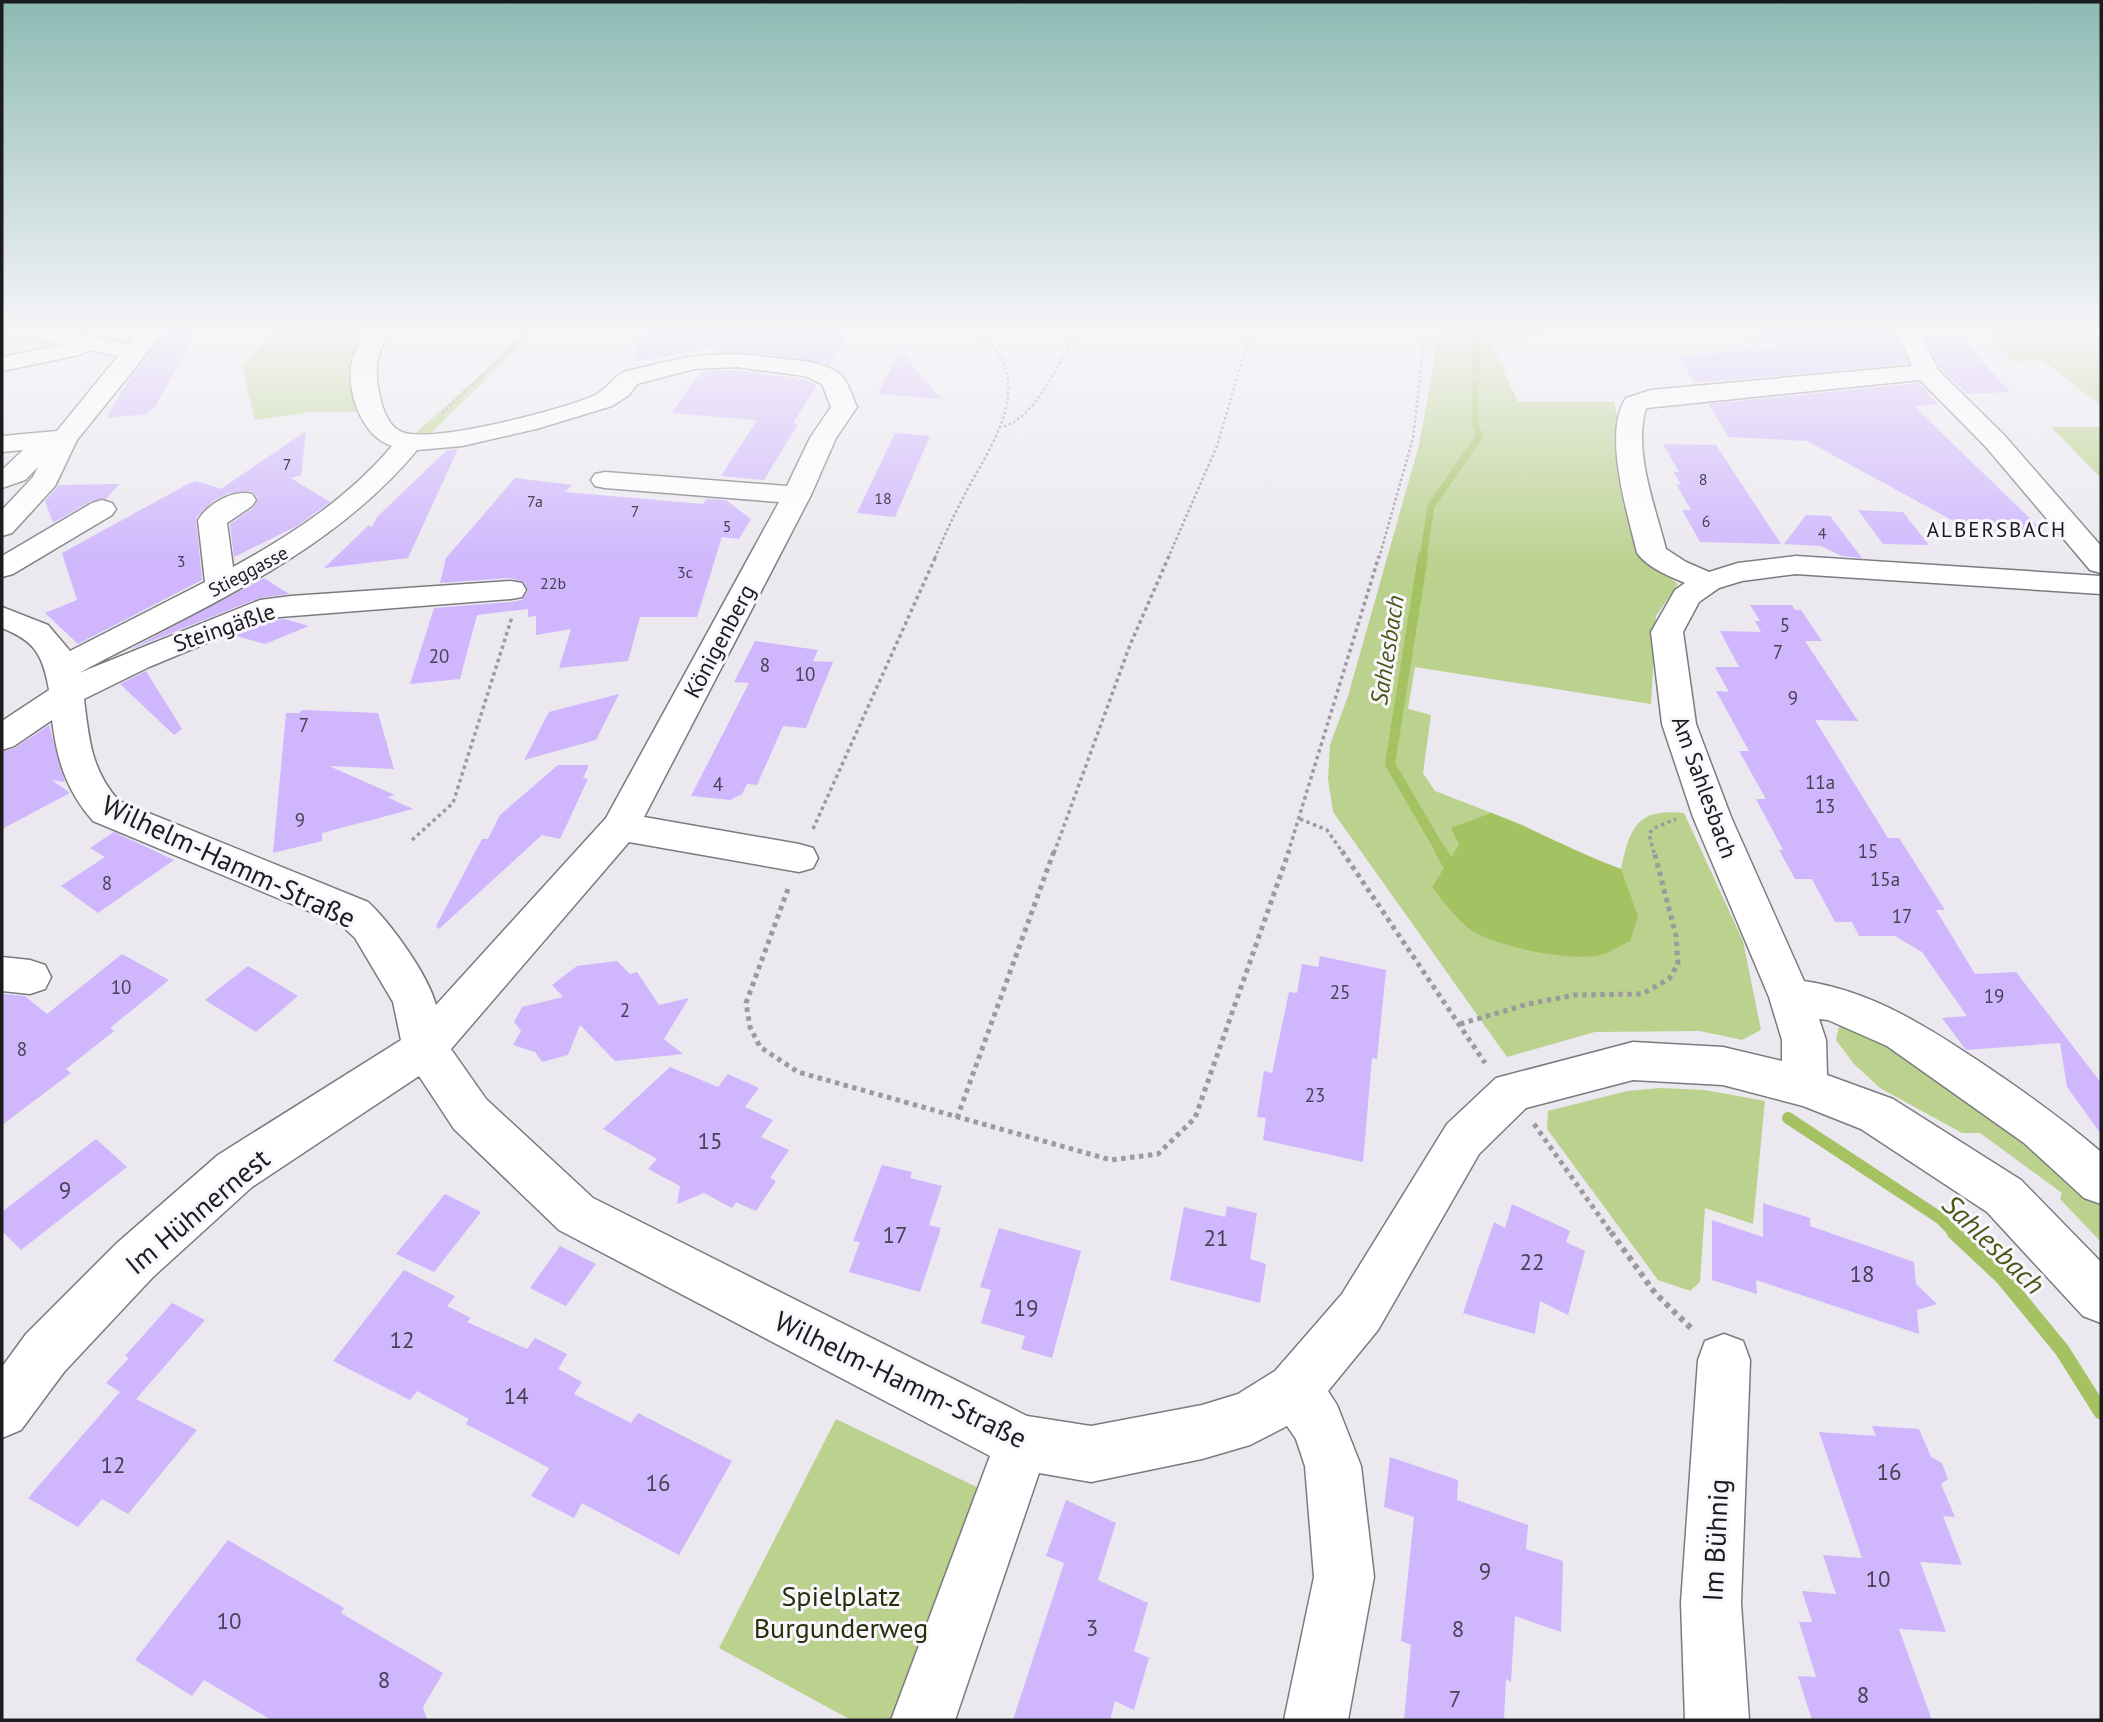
<svg xmlns="http://www.w3.org/2000/svg" width="2103" height="1722" viewBox="0 0 2103 1722" font-family="'PT Sans',sans-serif">
<style>
.green{fill:#bbd18e}
.water{fill:#a5c263}
.lines{fill:none;stroke-linecap:round;stroke-linejoin:round}
.stream-far3{stroke:#a5c263;stroke-width:7}
.stream-far2{stroke:#a5c263;stroke-width:10}
.stream-far1{stroke:#a5c263;stroke-width:12}
.stream{stroke:#a5c263;stroke-width:15}
.building{fill:#cfb6fd}
.minor-casing{stroke:#7b7a7f;stroke-width:3}
.path-far3{stroke:#9b9a9e;stroke-width:2.5;stroke-dasharray:2.5 2.5;stroke-linecap:butt}
.path-far2{stroke:#9b9a9e;stroke-width:3.5;stroke-dasharray:3.5 3.5;stroke-linecap:butt}
.path-far1{stroke:#9b9a9e;stroke-width:5;stroke-dasharray:4.5 4.5;stroke-linecap:butt}
.path{stroke:#9b9a9e;stroke-width:6;stroke-dasharray:5 5;stroke-linecap:butt}
.minor{fill:#fff;fill-rule:evenodd}
.labels{text-anchor:middle;dominant-baseline:central;stroke-width:6;stroke-linejoin:round;paint-order:stroke}
.far-number-label{font-size:16px;fill:#494256}
.far-street-label{font-size:19px;fill:#1c1c1e;stroke:#f9f7fd}
.number-label{font-size:19px;fill:#494256}
.far-neighbourhood-label{font-size:21px;letter-spacing:2px;fill:#1c1c1e;stroke:#f9f7fd}
.street-label{font-size:23px;fill:#1c1c1e;stroke:#f9f7fd}
.near-number-label{font-size:23px;fill:#494256}
.water-label{font-size:24px;font-style:italic;fill:#465814;stroke:#f9f7fd}
.near-street-label{font-size:28px;fill:#1c1c1e;stroke:#f9f7fd}
.near-water-label{font-size:28px;font-style:italic;fill:#465814;stroke:#f9f7fd}
.near-park-label{font-size:28px;fill:#263109;stroke:#f9f7fd}
</style>
<rect width="100%" height="100%" fill="#ebe9ef"/>
<!-- green -->
<path class="green" d="M278,327H295L293,331L375,327L363,412H311L255,420L242,366Z
M527,327H539L430,434L412,436L486,370Z
M1436,327H1632L1490,340L1518,402H1614L1646,565L1656,566L1678,584L1656,616L1651,704L1415,667L1408,709L1431,715L1423,773L1435,791L1523,825L1582,855L1621,869C1630,827 1637,808 1684,813L1743,941L1761,1030L1742,1040L1700,1031L1595,1032L1507,1057L1333,812L1328,779L1330,745L1348,696L1419,445L1433,369Z
M1984,327H2101V406L2042,360L2012,362Z
M2051,427H2101V478Z
M1840,1022L1850,1023L2023,1128L2101,1191V1242L2060,1199L2062,1193L1980,1133H1962L1880,1088L1854,1064L1836,1040Z
M1661,1088L1705,1090L1765,1101L1753,1224L1705,1208L1700,1282L1690,1291L1658,1280L1547,1129L1548,1111L1627,1091Z
M836,1419L989,1493L895,1720H851L719,1648Z"/>
<!-- water -->
<path class="water" d="M1491,813C1536,830 1577,853 1621,869L1638,916L1630,941C1621,945 1611,952 1601,955C1573,962 1490,946 1468,928C1454,916 1443,901 1432,887L1459,845L1451,828Z"/>
<g class="lines">
<!-- stream-far3 -->
<path class="stream-far3" d="M1423,558L1431,506L1479,437L1475,421L1476,335L1472,327"/>
<!-- stream-far2 -->
<path class="stream-far2" d="M1423,556L1390,764L1442,853"/>
<!-- stream-far1 -->
<path class="stream-far1" d="M1441,851L1455,876
M1788,1118L1940,1218L1956,1234"/>
<!-- stream -->
<path class="stream" d="M1954,1232L2002,1277L2062,1350L2101,1412"/>
</g>
<!-- building -->
<path class="building" d="M171,327H199L156,406L146,414L106,418L130,378Z
M644,327H776L817,331L824,327L848,333L829,365L766,354L716,352L720,346L633,362Z
M1750,327H1893L1908,364L1695,383L1678,356L1778,348Z
M1924,334L1959,336L2010,392L1967,394L1940,368Z
M900,350L941,399L878,394Z
M737,370L803,379L817,385L793,423L798,424L764,480L721,476L757,420L671,413L702,371Z
M1919,383L1930,394H1926L1939,404L1914,406L2044,532L1968,529L1807,441L1729,437L1708,404Z
M306,431L301,475L291,478L330,502L297,526L234,557L230,524L253,508L258,499L252,491L229,493L213,501L196,518L202,580L78,644L45,613L77,600L62,553L188,484L197,481L221,489Z
M895,433L930,436L895,517L857,513Z
M1663,444L1716,445L1781,544L1700,542L1682,510H1691L1676,484L1681,485L1674,472H1679Z
M458,449L408,558L324,568L369,525L372,527L377,517L447,450Z
M515,478L572,485L565,492L703,504L707,499L726,500L751,519L739,539L722,537L697,617H640L628,661L559,668L571,629L536,635V616L528,617V609L477,615L460,679L410,684L434,608L511,602L522,600L528,591L524,582L511,578L440,583L446,558Z
M119,484L106,499L91,501L53,523L45,501L59,485Z
M1858,510L1903,512L1929,545L1883,544Z
M1806,515L1830,516L1862,558L1842,556L1821,546L1784,544Z
M264,578L289,594L259,598L129,650Z
M1750,605H1792L1795,610H1801L1822,641H1805L1858,721L1815,720L1888,838H1899L1945,910H1936L1975,974L2016,972L2101,1083V1134L2067,1087L2060,1043L1966,1050L1942,1018L1967,1016L1922,952L1895,936H1859L1852,922H1835L1812,879H1795L1779,850H1783L1756,799H1766L1739,751H1749L1716,691L1729,692L1715,667H1739L1720,631L1761,632L1755,621H1760Z
M285,619L309,626L265,644L233,635L268,621Z
M755,641L818,650L813,661L833,662L806,728L783,726L757,785L747,784L742,794L730,800L691,796L749,683L734,682Z
M146,671L182,729L174,735L120,684Z
M619,694L596,740L524,760L549,712Z
M302,710L378,713L394,769L329,766L395,795L387,797L413,809L322,833V841L273,853L286,713H299Z
M49,725L65,782L52,780L70,793L2,829V752L15,748Z
M558,765H589L583,778L588,779L560,839L542,835L439,929L436,926L482,839H488L500,815Z
M114,832L174,860L98,913L61,886L105,857L90,848Z
M122,954L169,980L110,1028L114,1031L66,1069L71,1073L2,1125V994L25,996L47,1014Z
M1320,956L1386,970L1377,1059L1372,1058L1363,1162L1263,1140L1266,1118L1257,1117L1264,1071L1272,1073L1289,992L1297,993L1302,964L1318,967Z
M617,961L630,974L637,972L659,1005L689,998L664,1039L683,1054L615,1061L580,1025L568,1055L542,1062L535,1052L513,1045L521,1031L514,1022L522,1007L563,997L552,985L577,966Z
M248,966L298,996L256,1032L205,1000Z
M670,1067L718,1087L728,1074L759,1088L745,1107L773,1120L761,1137L789,1150L770,1178L776,1181L756,1211L736,1202L732,1208L704,1193L677,1204L680,1186L648,1169L657,1159L603,1129Z
M96,1139L127,1167L21,1250L2,1231V1212Z
M882,1165L912,1172L910,1178L942,1186L929,1225L941,1228L920,1292L849,1272L860,1242L853,1241Z
M445,1194L481,1212L434,1272L396,1254Z
M1763,1203L1810,1218V1226L1914,1262L1916,1284L1937,1304L1917,1310L1919,1334L1756,1280L1757,1294L1712,1280V1220L1763,1237Z
M1512,1204L1570,1231L1566,1242L1585,1251L1568,1315L1540,1301L1535,1334L1463,1313L1494,1222L1505,1228Z
M1227,1206L1257,1213L1250,1259L1266,1264L1260,1303L1170,1280L1184,1207L1225,1217Z
M999,1228L1081,1251L1052,1358L1021,1349L1025,1336L981,1323L991,1290L980,1287Z
M560,1246L596,1264L566,1306L530,1288Z
M404,1270L455,1296L447,1306L471,1318L467,1322L527,1349L535,1338L567,1354L558,1369L582,1382L574,1394L631,1423L638,1413L732,1461L679,1555L582,1503L574,1518L531,1496L549,1468L466,1424L469,1419L417,1391L410,1400L333,1361Z
M172,1303L205,1320L136,1399L197,1430L128,1514L102,1499L78,1527L28,1498L120,1392L106,1383L129,1358L125,1356Z
M1872,1426L1919,1429L1931,1457L1942,1463L1948,1479L1941,1484L1955,1517L1943,1516L1962,1565L1920,1562L1946,1632L1899,1629L1932,1720H1812L1798,1676L1816,1677L1799,1622H1812L1802,1591L1836,1594L1823,1555L1862,1558L1819,1432L1876,1436Z
M1390,1457L1458,1480L1457,1500L1528,1525L1526,1549L1563,1561L1561,1632L1515,1616L1511,1682L1506,1679L1504,1720H1404L1411,1645L1401,1641L1414,1517L1384,1507Z
M1066,1500L1116,1523L1098,1580L1148,1603L1134,1651L1149,1658L1134,1710L1115,1701L1110,1720H1013L1064,1563L1046,1556Z
M228,1540L344,1608L341,1613L443,1673L423,1707L427,1720H271L204,1680L192,1696L135,1660Z"/>
<g class="lines">
<!-- minor casing -->
<g class="minor-casing">
<path id="minor" d="M2,327H43L128,344L143,327H168L77,440L55,486L12,533L2,536V510L33,477L38,467L25,480L2,488V470L23,450L2,452V436L57,431L118,356L89,350L79,355L2,371V357L61,345L2,333Z
M369,327H392C377,354 373,367 380,397C383,410 389,427 402,432C432,444 561,410 593,396C605,391 614,377 622,373C631,369 643,368 653,365C703,352 733,352 784,359C803,361 824,362 840,374C848,381 852,397 857,407L836,438L811,495L644,817L799,844L813,848L818,858L813,868L799,872L629,842L451,1049L486,1099L593,1198L1027,1416L1091,1426L1202,1405L1238,1394L1275,1371L1342,1294L1447,1124L1496,1078L1633,1042L1723,1047L1782,1061V1040L1769,997L1693,817L1662,724L1651,632L1675,590L1685,583C1669,576 1648,568 1637,553C1628,514 1602,433 1626,398L1651,390L1912,366L1895,327H1918L1938,370L2004,435L2101,546V573L2090,570L1986,447L1920,380L1646,408C1633,451 1655,506 1666,549L1686,562L1709,572L1738,563L1796,556L2101,576V594L1796,574L1742,581L1719,588L1699,602L1683,632L1696,724L1731,817L1804,981C1873,991 1929,1028 1986,1066C2026,1093 2064,1120 2101,1152V1204L2084,1198L2024,1143L1887,1046L1828,1020L1819,1019L1826,1040L1827,1075L1893,1099L2021,1180L2101,1262V1323L2083,1316L1987,1212L1861,1129L1803,1106L1723,1085L1633,1080L1526,1108L1479,1154L1378,1330L1328,1391L1337,1405L1361,1466L1374,1577L1348,1720H1284L1314,1577L1305,1466L1296,1439L1287,1426L1250,1445L1202,1459L1091,1482L1039,1473L955,1720H891L990,1456L559,1230L454,1129L419,1076L252,1187L153,1277L64,1372L21,1430L2,1438V1367L26,1334L117,1243L218,1155L401,1040L393,1002L355,938L340,924L93,821C66,790 57,760 52,720L14,746L2,750V721L49,690C43,655 35,641 2,628V607L48,625L70,651L205,582L198,520C208,504 233,489 252,494L256,500L252,506L227,523L233,567C293,534 348,498 392,446C361,437 344,387 353,357C356,346 364,336 369,327ZM737,367L804,376L822,384L831,407L810,438L787,486L605,472L595,474L591,480L595,486L605,488L779,502L606,818L436,1005C428,975 391,923 368,902L119,801C91,770 89,739 84,699L149,667L267,618L511,599L522,597L526,590L522,583L511,581L291,596L260,600L79,673C199,609 329,556 417,450L462,446L536,429L612,406L629,395L637,384L694,369Z
M102,500L112,503L116,509L112,515L13,574L2,577V556L92,503Z
M2,957L30,960L45,965L51,977L45,989L30,994L2,991Z
M1724,1334L1743,1341L1750,1360L1741,1603L1749,1720H1685L1681,1603L1698,1360L1705,1341Z"/>
</g>
<!-- path-far3 -->
<path class="path-far3" d="M1733,327L1771,359
M442,413L534,327
M999,427C1032,426 1065,354 1078,327
M935,558C944,536 954,515 965,494C984,457 1021,408 1004,364C997,346 981,337 966,327
M1168,558L1217,446L1252,327
M1379,558L1413,438L1426,327"/>
<!-- path-far2 -->
<path class="path-far2" d="M1300,819L1327,830L1343,853
M813,829L936,556
M412,840L453,803L512,617
M1054,853L1130,645L1169,556
M1288,853L1379,556
M1654,853L1649,834L1654,828L1676,819"/>
<!-- path-far1 -->
<path class="path-far1" d="M1342,851L1485,1063
M788,889L746,1003L750,1027L760,1047L798,1072L1111,1160L1158,1154L1195,1118L1289,851
M1460,1024L1528,1004L1575,995L1642,994L1669,979L1678,964L1676,936L1654,851
M957,1118L1054,851
M1534,1124L1612,1234"/>
<!-- path -->
<path class="path" d="M1611,1232L1655,1293L1693,1330"/>
<!-- minor -->
<use href="#minor" class="minor"/>
</g>
<!-- sky -->
<linearGradient id="sky" x2="0" y2="1"><stop stop-color="#8dbab3"/><stop offset="0.58" stop-color="#f6f5f8"/><stop offset="1" stop-color="#f6f5f8" stop-opacity="0"/></linearGradient>
<rect width="2103" height="568" fill="url(#sky)"/>
<g class="labels">
<!-- far-number labels -->
<g class="far-number-label">
<text x="287" y="464">7</text>
<text x="1703" y="479">8</text>
<text x="883" y="498">18</text>
<text x="535" y="501">7a</text>
<text x="635" y="511">7</text>
<text x="1706" y="521">6</text>
<text x="727" y="526">5</text>
<text x="1822" y="533">4</text>
<text x="181" y="561">3</text>
<text x="685" y="572">3c</text>
<text x="553" y="583">22b</text>
</g>
<!-- far-street labels -->
<g class="far-street-label">
<text transform="translate(248 571) rotate(-28)">Stieggasse</text>
</g>
<!-- number labels -->
<g class="number-label">
<text x="1785" y="625">5</text>
<text x="1778" y="652">7</text>
<text x="439" y="656">20</text>
<text x="765" y="665">8</text>
<text x="805" y="674">10</text>
<text x="1793" y="698">9</text>
<text x="304" y="725">7</text>
<text x="1820" y="782">11a</text>
<text x="718" y="784">4</text>
<text x="1825" y="806">13</text>
<text x="300" y="820">9</text>
<text x="1868" y="851">15</text>
<text x="1885" y="879">15a</text>
<text x="107" y="883">8</text>
<text x="1902" y="916">17</text>
<text x="121" y="987">10</text>
<text x="1340" y="992">25</text>
<text x="1994" y="996">19</text>
<text x="625" y="1010">2</text>
<text x="22" y="1049">8</text>
<text x="1315" y="1095">23</text>
</g>
<!-- far-neighbourhood labels -->
<g class="far-neighbourhood-label">
<text x="1997" y="529">ALBERSBACH</text>
</g>
<!-- street labels -->
<g class="street-label">
<text transform="translate(224 627) rotate(-19)">Steingäßle</text>
<text transform="translate(719 641) rotate(-62)">Königenberg</text>
<text transform="translate(1705 787) rotate(70)">Am Sahlesbach</text>
</g>
<!-- near-number labels -->
<g class="near-number-label">
<text x="710" y="1140">15</text>
<text x="65" y="1189">9</text>
<text x="895" y="1234">17</text>
<text x="1216" y="1237">21</text>
<text x="1532" y="1261">22</text>
<text x="1862" y="1273">18</text>
<text x="1026" y="1307">19</text>
<text x="402" y="1339">12</text>
<text x="516" y="1395">14</text>
<text x="113" y="1464">12</text>
<text x="1889" y="1471">16</text>
<text x="658" y="1482">16</text>
<text x="1485" y="1570">9</text>
<text x="1878" y="1578">10</text>
<text x="229" y="1620">10</text>
<text x="1092" y="1627">3</text>
<text x="1458" y="1628">8</text>
<text x="384" y="1679">8</text>
<text x="1863" y="1694">8</text>
<text x="1455" y="1698">7</text>
</g>
<!-- water labels -->
<g class="water-label">
<text transform="translate(1387 650) rotate(-81)">Sahlesbach</text>
</g>
<!-- near-street labels -->
<g class="near-street-label">
<text transform="translate(229 861) rotate(25)">Wilhelm-Hamm-Straße</text>
<text transform="translate(197 1211) rotate(-40)">Im Hühnernest</text>
<text transform="translate(901 1379) rotate(26)">Wilhelm-Hamm-Straße</text>
<text transform="translate(1715 1540) rotate(-87)">Im Bühnig</text>
</g>
<!-- near-water labels -->
<g class="near-water-label">
<text transform="translate(1994 1244) rotate(44)">Sahlesbach</text>
</g>
<!-- near-park labels -->
<g class="near-park-label">
<text x="841" y="1595">Spielplatz<tspan x="841" dy="32">Burgunderweg</tspan></text>
</g>
</g>
<!-- border -->
<rect width="2103" height="1722" fill="none" stroke="#1c1c1e" stroke-width="7"/>
</svg>
